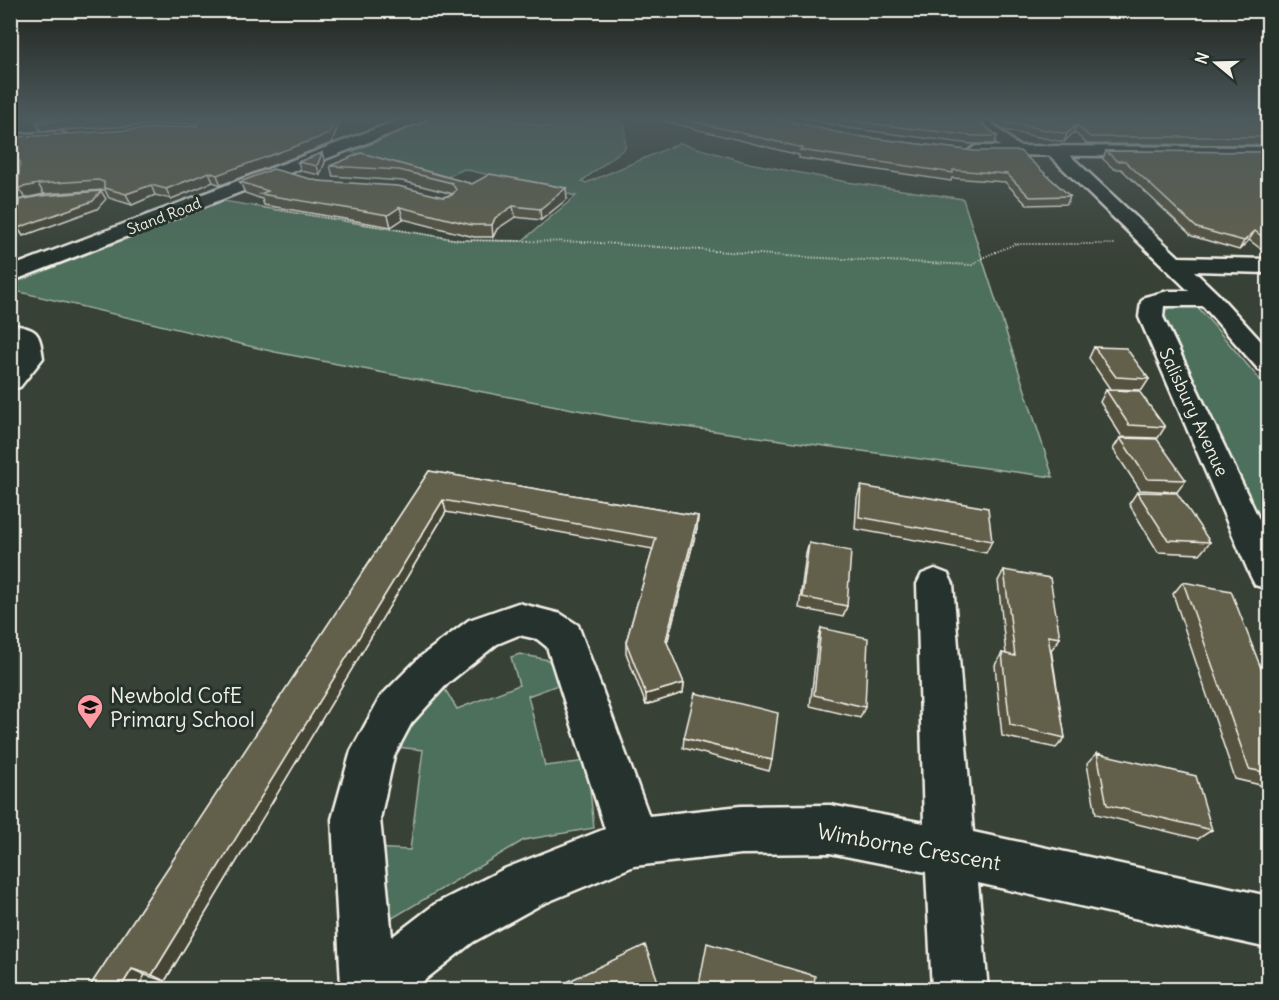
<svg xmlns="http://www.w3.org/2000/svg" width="1279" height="1000" viewBox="0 0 1279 1000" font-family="Delius,sans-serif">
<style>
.green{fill:#4e705c;stroke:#a1b0a2;stroke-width:1.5}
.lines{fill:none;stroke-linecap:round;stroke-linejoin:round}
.lane-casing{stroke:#f4f1e8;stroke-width:4}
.street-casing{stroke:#f4f1e8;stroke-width:5}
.secondary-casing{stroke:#f4f1e8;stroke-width:5}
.path{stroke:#f4f1e8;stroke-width:2;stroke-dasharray:1 2;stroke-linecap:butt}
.lane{fill:#26332d;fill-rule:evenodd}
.street{fill:#26332d;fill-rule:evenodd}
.secondary{fill:#26332d;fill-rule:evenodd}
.wall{fill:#545341;stroke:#f4f1e8;stroke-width:1.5}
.shaded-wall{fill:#454435;stroke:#f4f1e8;stroke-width:1.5}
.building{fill:#62614c;stroke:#f4f1e8;stroke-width:1.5}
.labels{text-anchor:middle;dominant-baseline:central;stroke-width:6;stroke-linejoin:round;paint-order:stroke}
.far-street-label{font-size:15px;fill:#f4f1e8;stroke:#26332d}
.street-label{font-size:18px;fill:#f4f1e8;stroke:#26332d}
.near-poi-label{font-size:21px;fill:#f4f1e8;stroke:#26332d;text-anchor:start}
.near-street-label{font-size:21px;fill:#f4f1e8;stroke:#26332d}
</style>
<rect width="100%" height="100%" fill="#384136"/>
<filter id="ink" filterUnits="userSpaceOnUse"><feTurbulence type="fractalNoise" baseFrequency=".0167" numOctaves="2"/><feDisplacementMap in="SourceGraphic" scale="12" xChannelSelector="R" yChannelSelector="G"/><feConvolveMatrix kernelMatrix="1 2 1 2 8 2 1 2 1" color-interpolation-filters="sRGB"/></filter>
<g filter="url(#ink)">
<!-- green -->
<path class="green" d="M434,118H503L552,128L561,118L625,123V148L582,181L586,183L680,143L749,163L847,182L963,199L1053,477L619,418L275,352L11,290V284L223,201L459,240L522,241L576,196L464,169L443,179L351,152Z
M1173,305L1197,306L1268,389V536L1163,312Z
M520,654L548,660L566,682L528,696L545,766L587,761L594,828L524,840L391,919L382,896L373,848L410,850L423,750L387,746L440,681L457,709L519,685L511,657Z"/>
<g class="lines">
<!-- lane casing -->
<g class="lane-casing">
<path id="lane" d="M41,196L45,197V201L10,209V203Z"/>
</g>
<!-- street casing -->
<g class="street-casing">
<path id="street" d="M969,118H986L1024,151L1016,156L1010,155Z
M60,132L66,134L68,137L66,140L10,145V135Z
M1055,146L1061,147L1179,257L1268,259V273L1194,271L1218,294L1268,349V372L1259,370L1203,306H1164L1163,317L1268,538V589L1255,585L1250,575L1139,317L1141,302L1145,297L1168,291H1189L1049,155L1047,151Z
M10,324C38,330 39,330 43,358L20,387L10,389V364L17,357L15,340L10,339Z
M935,569L948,574L953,584L973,832L1268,896V948L978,883L988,990H932L926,872L830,853L741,854L634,866L540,905L473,942L412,990H339L341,985L332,819L351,751L381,696L420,657L469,620L518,603L561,614L578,625L649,816L741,806L830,805L924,823L917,584L922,574ZM519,635L537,639L547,647L605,829L504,869L435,904L392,937L380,819L394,756L411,724L448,683L497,644Z"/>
</g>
<!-- secondary casing -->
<g class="secondary-casing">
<path id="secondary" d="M404,118H426L423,121L10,282V267Z
M976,146L1268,147V157L970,155L968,151Z"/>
</g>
<!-- path -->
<path class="path" d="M255,206L459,240L587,242L801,257L972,265L984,257L1015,244H1115"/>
<!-- lane -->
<use href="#lane" class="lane"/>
<!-- street -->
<use href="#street" class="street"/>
<!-- secondary -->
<use href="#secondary" class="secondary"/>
</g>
<!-- wall -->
<path class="wall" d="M41,118H340L332,143L221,185L213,182L171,199L155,195L132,205L109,198L105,190H103L44,194L25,198L18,188L19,171L10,172V145L196,126L198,125L194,123L41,131L36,122Z
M663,118H777L848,135L974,151L1070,196L1067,204L1027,205L1005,182L952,178L951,181L799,158V155L663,121Z
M803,118H976L997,136L994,144H972L847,128Z
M989,118H1269V147L1268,145L1087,144L1074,132L1064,142L1003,130Z
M1106,151L1269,152V255L1249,240L1239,250L1192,236L1121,169H1114L1103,159Z
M322,153L325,162L320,175L301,171L298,162Z
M361,153L472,184L567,199L541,220L515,217L497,229L493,237H474L403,219L391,227L264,205L262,199L245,193L240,182L318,181L443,197L452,195L453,194L402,181L333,176L330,166Z
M1094,347L1149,379L1142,390L1110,389L1089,358Z
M1106,390L1165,427L1158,438L1122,437L1100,402Z
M1120,438L1186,480L1177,492L1140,490L1113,449Z
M429,471L698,516L697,528L667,643L684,683L683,693L646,705L626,653V642L653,549L446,512L165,981L145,975L88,989Z
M861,486L992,541L986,553L855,529L857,498Z
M1137,492L1210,542L1200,554L1158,552L1129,504Z
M809,543L847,606L843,617L799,608L806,554Z
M1004,570L1060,638L1052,649H1051L1065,738L1056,748L1002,736L995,665L1002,653L1006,654L998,581Z
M1183,582L1269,689V787L1235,779L1173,594Z
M821,628L865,707L860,718L810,706L818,639Z
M684,738L772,760L769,771L683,748Z
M1097,753L1212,830L1198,839L1096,814L1087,764Z"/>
<!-- shaded-wall -->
<path class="shaded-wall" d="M335,118H340L332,143L221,185L217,175Z
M1076,125L1074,132L1064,142L1067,134Z
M322,153L325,162L320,175L317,166Z
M209,172L213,182L171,199L166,189Z
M38,184L44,194L25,198L18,188Z
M151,185L155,195L132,205L126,194Z
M566,188L567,199L541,220L540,209Z
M101,191L106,199L97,209L23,236L18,228Z
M513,206L515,217L497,229L493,237L492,225L495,218Z
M400,207L403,219L391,227L388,215Z
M1255,231L1249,240L1239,250L1244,241Z
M443,500L446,512L165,981L152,975Z
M698,516L697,528L665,651L666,640Z
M684,683L683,693L646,705V694Z
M132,969L145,975L136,990H119Z"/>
<!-- building -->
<path class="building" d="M41,118H111L36,122Z
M198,118H335L329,134L217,175L209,172L166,189L151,185L126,194L104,188V182L98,180L38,184L18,188L20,161L10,162V145L17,137L196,126L200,122V119Z
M679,118H777L848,135L974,151H1020L1070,196L1030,197L1007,174L953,170V173L800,150L803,148Z
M837,118H976L997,136H974L849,121Z
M1000,118H1269V137H1090L1076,125L1067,134L1005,122Z
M1106,151L1269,152V242L1255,231L1244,241L1197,228L1125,161H1117Z
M322,153L317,166L298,162Z
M361,153L472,184L490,174L566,188L540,209L513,206L495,218L492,225H472L400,207L388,215L260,194L268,191L240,182L273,169L318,181L398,186L443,197L452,195L456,190L452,183L399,170L330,166Z
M101,191L93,201L18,228L19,200L40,196Z
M1094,347L1126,348L1149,379L1116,377Z
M1106,390L1139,391L1165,427L1129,425Z
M1120,438L1157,439L1186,480L1148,479Z
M429,471L698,516L666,640L684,683L646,694L626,642L656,538L443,500L152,975L132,969L119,990H63L68,983L88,989Z
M861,486L988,508L992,541L859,517Z
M1137,492L1177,493L1210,542L1168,540Z
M809,543L851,551L847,606L802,597Z
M1004,570L1050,578L1060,638L1048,636L1065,738L1010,725L1002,653L1015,656Z
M1183,582L1231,591L1269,689V773L1249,769Z
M821,628L868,638L865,707L814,695Z
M695,693L778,713L772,760L684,738Z
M1097,753L1196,776L1212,830L1107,805Z
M707,943L815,976L813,990H698Z
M645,945L661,990H550Z"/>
</g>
<!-- sky -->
<linearGradient id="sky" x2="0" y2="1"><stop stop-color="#1f241e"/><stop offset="0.46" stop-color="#4d5a5d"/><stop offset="1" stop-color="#4d5a5d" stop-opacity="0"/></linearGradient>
<rect width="1279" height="258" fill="url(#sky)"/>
<!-- icons -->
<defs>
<g id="school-pin" transform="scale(1.35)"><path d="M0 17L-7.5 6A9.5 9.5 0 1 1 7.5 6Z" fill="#ff9aa2" stroke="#26332d"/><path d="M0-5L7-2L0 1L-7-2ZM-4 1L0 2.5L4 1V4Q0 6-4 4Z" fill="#111"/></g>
</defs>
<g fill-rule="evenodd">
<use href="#school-pin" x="90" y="707"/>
</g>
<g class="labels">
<!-- far-street labels -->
<g class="far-street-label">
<text transform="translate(164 216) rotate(-21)">Stand Road</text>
</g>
<!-- street labels -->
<g class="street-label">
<text transform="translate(1194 412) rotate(65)">Salisbury Avenue</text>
</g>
<!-- near-poi labels -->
<g class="near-poi-label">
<text x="110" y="695">Newbold CofE<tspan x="110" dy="24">Primary School</tspan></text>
</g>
<!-- near-street labels -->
<g class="near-street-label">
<text transform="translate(909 847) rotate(10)">Wimborne Crescent</text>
</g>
</g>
<!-- margin -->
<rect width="1279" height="1000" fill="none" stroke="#26332d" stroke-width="36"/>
<rect x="18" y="18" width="1243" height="964" fill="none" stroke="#f4f1e8" stroke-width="2" filter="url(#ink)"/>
<!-- north arrow -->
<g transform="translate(1216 63) rotate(289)" stroke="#26332d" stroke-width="4.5" paint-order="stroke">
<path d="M0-4.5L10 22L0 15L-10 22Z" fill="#f4f1e8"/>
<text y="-9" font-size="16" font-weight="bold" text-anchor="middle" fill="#f4f1e8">N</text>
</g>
</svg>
